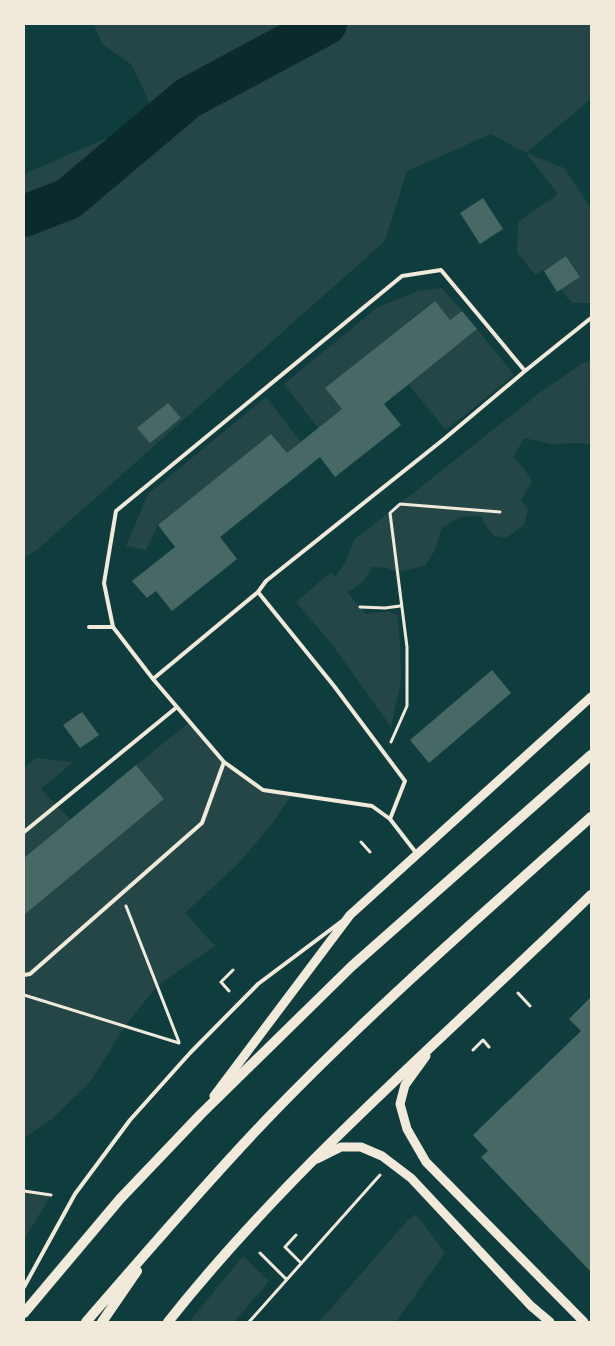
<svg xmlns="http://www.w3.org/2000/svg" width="615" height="1346" viewBox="0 0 615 1346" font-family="Literata,serif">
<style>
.green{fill:#244646}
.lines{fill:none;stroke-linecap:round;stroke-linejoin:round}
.river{stroke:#0a2a2b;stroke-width:42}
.building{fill:#486865}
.path{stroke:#f1e9da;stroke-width:3}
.service{stroke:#f1e9da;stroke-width:4}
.tertiary{stroke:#f1e9da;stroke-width:9}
.secondary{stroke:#f1e9da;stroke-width:10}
</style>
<rect width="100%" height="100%" fill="#0f3d3e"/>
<!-- green -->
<path class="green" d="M94,24H591V99L526,153L564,168L591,209V303H572L561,290L580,277L567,256L535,275L517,252L518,222L558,194L526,153L491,134L407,171L385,241L38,549L24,558V174L156,117L132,65L102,44Z
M442,288L462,311L450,320L434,301L326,388L342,409L318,428L284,384L378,307L418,291Z
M477,329L514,375L446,430L408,384Z
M591,353V373L589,374L591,379V445L580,443L551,444L524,438L513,458L523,467L532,481L521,501L528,509L524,525L506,538L494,536L485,524L481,516L460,517L442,528L435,550L425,566L396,572L387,568L372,567C367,578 359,587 347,592L366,614L388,611L397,615L400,642L401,680L391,727L331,643L296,602L331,572L335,577L345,563L354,540L542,391L583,363L589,362Z
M266,397L301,442L288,455L271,434L158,525L146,550L126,546L148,494Z
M190,722L224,762L263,790L292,794L272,824L237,865L185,913L215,946L157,986L125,1026L91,1081L52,1119L24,1138V915L164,799L136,765Z
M36,758L73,762L41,789L70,819L24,858V768Z
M24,1191L51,1195L24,1240Z
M416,1214L445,1253L396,1322H319L408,1220Z
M243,1256L269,1281L234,1322H189Z"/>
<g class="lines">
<!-- river -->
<path class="river" d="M24,216L68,199L188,98L326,24"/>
</g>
<!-- building -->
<path class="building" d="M483,198L503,229L480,244L460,213Z
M566,256L580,277L557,292L544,271Z
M435,301L450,320L462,311L477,329L384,404L401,425L335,477L320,457L220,537L237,559L172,611L156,591L147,598L132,581L175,547L158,525L271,434L287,453L342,409L325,388Z
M168,403L181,418L150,443L137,428Z
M492,670L511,693L429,763L410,740Z
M82,712L99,735L80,748L63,725Z
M136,765L164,799L24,915V858Z
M591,997V1272L481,1157L488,1151L473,1135L581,1031L569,1019Z"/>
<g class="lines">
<!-- path -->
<path class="path" d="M360,607L385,608L400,606
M391,742L407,706V647L390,513L400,504L500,512
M361,842L370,852
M126,906L179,1042
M229,991L221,982L233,970
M518,993L530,1006
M24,995L179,1043
M473,1050L483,1040L489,1047
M24,1191L51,1195
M296,1235L285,1247L301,1263
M260,1253L286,1279
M249,1322L380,1175"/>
<!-- service -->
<path class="service" d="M525,371L591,318
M89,627H113L153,679L258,592L334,686L405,781L390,819L417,854
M113,627L104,583L116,511L402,276L441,270L525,371L444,439L266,581L258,592
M153,679L224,762L263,790L372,806L390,819
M24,832L177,707
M24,975L30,974L202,823L224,762
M24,1287L75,1194L130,1120L190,1053L258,984L342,921"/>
<!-- tertiary -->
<path class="tertiary" d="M426,1056L405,1085L400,1104L407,1129L426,1162L584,1322
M214,1096L350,915L591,697
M317,1159L341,1147H361L382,1156L411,1178L531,1306L550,1322"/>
<!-- secondary -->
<path class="secondary" d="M24,1313L120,1199L201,1114L352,966L591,755
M86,1322C145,1254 204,1185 267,1119C369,1013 481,915 591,817
M102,1322L137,1271
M168,1322C293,1164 448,1035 591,895"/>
</g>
<!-- border -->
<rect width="615" height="1346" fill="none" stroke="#f1e9da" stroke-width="50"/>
</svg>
